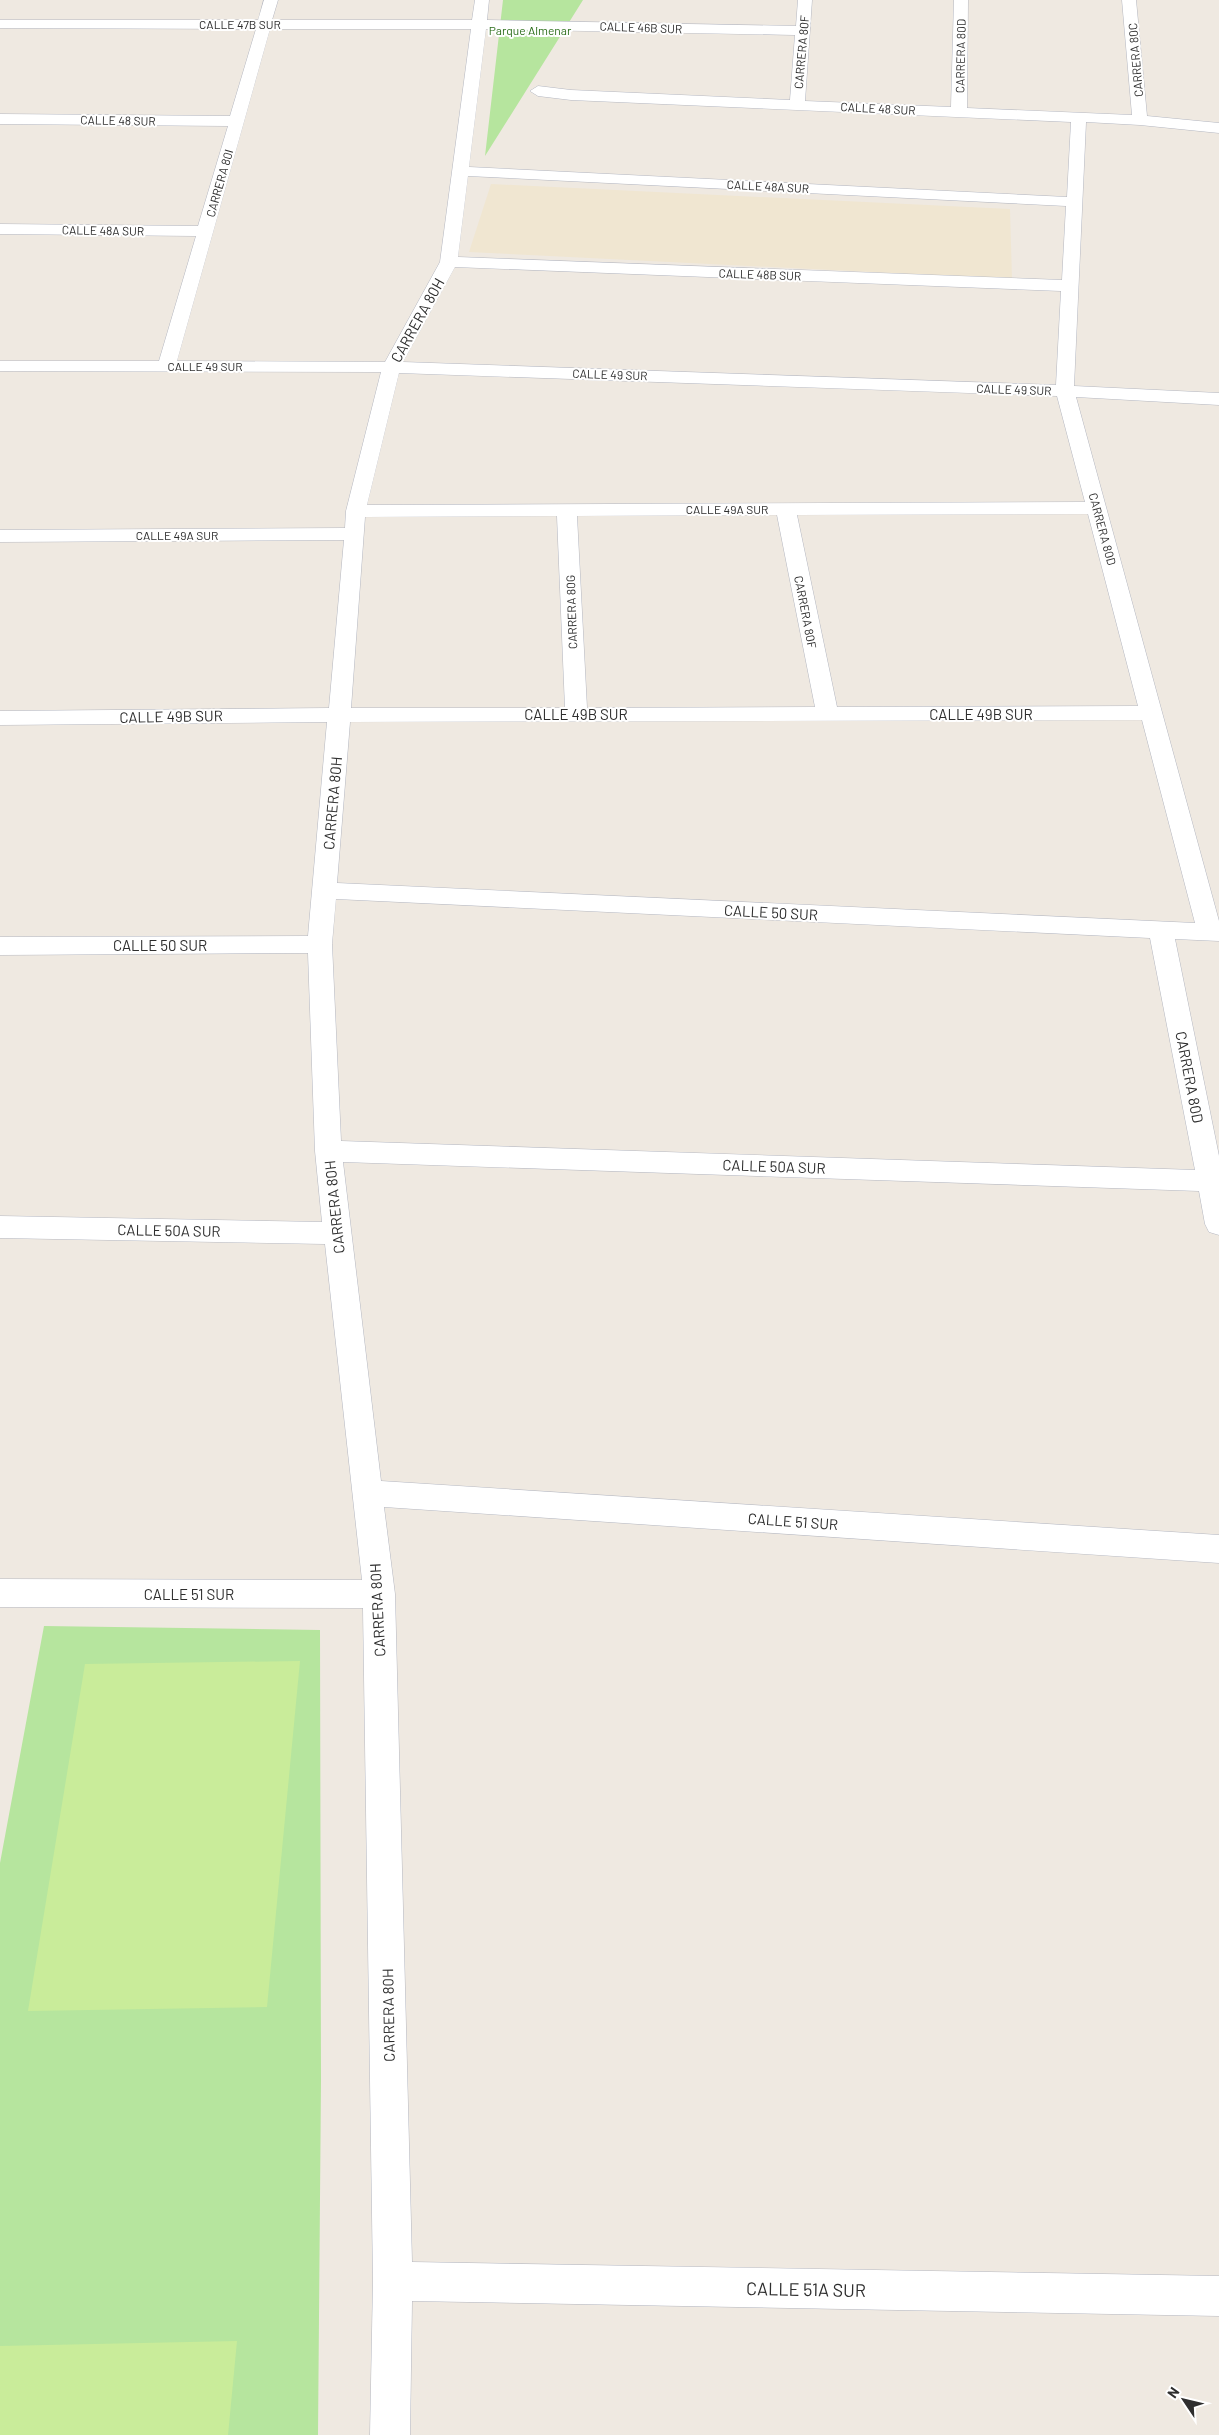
<svg xmlns="http://www.w3.org/2000/svg" width="1219" height="2435" viewBox="0 0 1219 2435" font-family="Barlow,sans-serif">
<style>
.education{fill:#f0e6d1}
.green{fill:#b6e59e}
.pitch{fill:#c9ec9a}
.lines{fill:none;stroke-linecap:round;stroke-linejoin:round}
.minor-casing{stroke:#b4b7c1;stroke-width:1}
.minor{fill:#fff;fill-rule:evenodd}
.labels{text-anchor:middle;dominant-baseline:central;stroke-width:4;stroke-linejoin:round;paint-order:stroke}
.far-street-label{font-size:12px;fill:#2e2e2e;stroke:#fff}
.far-park-label{font-size:12px;fill:#2c6e1b;stroke:#fff}
.street-label{font-size:15px;fill:#2e2e2e;stroke:#fff}
.near-street-label{font-size:18px;fill:#2e2e2e;stroke:#fff}
</style>
<rect width="100%" height="100%" fill="#efe9e1"/>
<!-- education -->
<path class="education" d="M491,184L1010,209L1012,279L469,252Z"/>
<!-- green -->
<path class="green" d="M503,0H583L485,156Z
M44,1626L320,1630L321,2080L318,2435H0V1863Z"/>
<!-- pitch -->
<path class="pitch" d="M300,1661L267,2007L28,2011L85,1664Z
M237,2341L228,2435H0V2346Z"/>
<g class="lines">
<!-- minor casing -->
<g class="minor-casing">
<path id="minor" d="M264,0H278L272,20H472L475,0H489L487,20L796,26L798,0H812L805,101L951,107L954,0H968L967,108L1132,115L1122,0H1136L1147,116L1219,123V133L1140,125L1086,122L1074,386L1219,393V405L1076,397L1219,921V941L1175,939L1219,1156V1235L1209,1232L1205,1224L1199,1191L343,1162L381,1481L1219,1535V1563L384,1507L395,1594L412,2262L1219,2276V2316L412,2301L410,2435H370L373,2281L363,1608L0,1607V1579L362,1580L325,1244L0,1238V1216L322,1222L315,1151L308,953L0,955V937L308,936L327,722L0,725V711L329,708L344,540L0,542V530L345,528L346,511L381,372L0,371V361H159L196,236L0,234V224L198,226L228,126L0,124V114L230,116L256,29L0,28V20H258ZM270,29H471L440,262L385,362L177,361ZM486,29L795,35L790,100L571,90L538,86L530,91L538,96L571,100L1071,122L1067,197L469,167ZM468,176L1066,206L1062,280L458,257ZM455,267L1061,291L1056,385L403,362ZM399,373L1057,396L1085,502L367,505ZM1088,514L1138,706L837,707L797,515ZM777,515L815,707L587,708L577,516ZM557,516L565,708H351L365,517ZM1142,720L1195,923L337,883L350,722ZM336,899L1150,938L1195,1170L341,1141L332,944Z"/>
</g>
<!-- minor -->
<use href="#minor" class="minor"/>
</g>
<g class="labels">
<!-- far-street labels -->
<g class="far-street-label">
<text x="240" y="24">CALLE 47B SUR</text>
<text transform="translate(641 27) rotate(2)">CALLE 46B SUR</text>
<text transform="translate(801 52) rotate(-85)">CARRERA 80F</text>
<text transform="translate(960 56) rotate(-89)">CARRERA 80D</text>
<text transform="translate(1135 60) rotate(-95)">CARRERA 80C</text>
<text transform="translate(878 108) rotate(3)">CALLE 48 SUR</text>
<text transform="translate(118 120) rotate(1)">CALLE 48 SUR</text>
<text transform="translate(219 183) rotate(-74)">CARRERA 80I</text>
<text transform="translate(768 186) rotate(3)">CALLE 48A SUR</text>
<text transform="translate(103 230) rotate(1)">CALLE 48A SUR</text>
<text transform="translate(760 274) rotate(2)">CALLE 48B SUR</text>
<text x="205" y="366">CALLE 49 SUR</text>
<text transform="translate(610 374) rotate(2)">CALLE 49 SUR</text>
<text transform="translate(1014 389) rotate(2)">CALLE 49 SUR</text>
<text x="727" y="509">CALLE 49A SUR</text>
<text transform="translate(1103 529) rotate(75)">CARRERA 80D</text>
<text x="177" y="535">CALLE 49A SUR</text>
<text transform="translate(571 612) rotate(-92)">CARRERA 80G</text>
<text transform="translate(806 612) rotate(79)">CARRERA 80F</text>
</g>
<!-- far-park labels -->
<g class="far-park-label">
<text x="530" y="30">Parque Almenar</text>
</g>
<!-- street labels -->
<g class="street-label">
<text transform="translate(417 320) rotate(-61)">CARRERA 80H</text>
<text x="576" y="714">CALLE 49B SUR</text>
<text x="981" y="714">CALLE 49B SUR</text>
<text transform="translate(171 716) rotate(-1)">CALLE 49B SUR</text>
<text transform="translate(332 803) rotate(-85)">CARRERA 80H</text>
<text transform="translate(771 912) rotate(3)">CALLE 50 SUR</text>
<text x="160" y="945">CALLE 50 SUR</text>
<text transform="translate(1190 1077) rotate(79)">CARRERA 80D</text>
<text transform="translate(774 1166) rotate(2)">CALLE 50A SUR</text>
<text transform="translate(334 1207) rotate(-96)">CARRERA 80H</text>
<text transform="translate(169 1230) rotate(1)">CALLE 50A SUR</text>
<text transform="translate(793 1521) rotate(4)">CALLE 51 SUR</text>
<text x="189" y="1594">CALLE 51 SUR</text>
<text transform="translate(377 1610) rotate(-93)">CARRERA 80H</text>
<text transform="translate(388 2015) rotate(-91)">CARRERA 80H</text>
</g>
<!-- near-street labels -->
<g class="near-street-label">
<text transform="translate(806 2289) rotate(1)">CALLE 51A SUR</text>
</g>
</g>
<!-- north arrow -->
<g transform="translate(1184 2400) rotate(305)" stroke="#ffffff" stroke-width="4" paint-order="stroke">
<path d="M0-4L9 19L0 12L-9 19Z" fill="#2e2e2e"/>
<text y="-8" font-size="14" font-weight="bold" text-anchor="middle" fill="#2e2e2e">N</text>
</g>
</svg>
